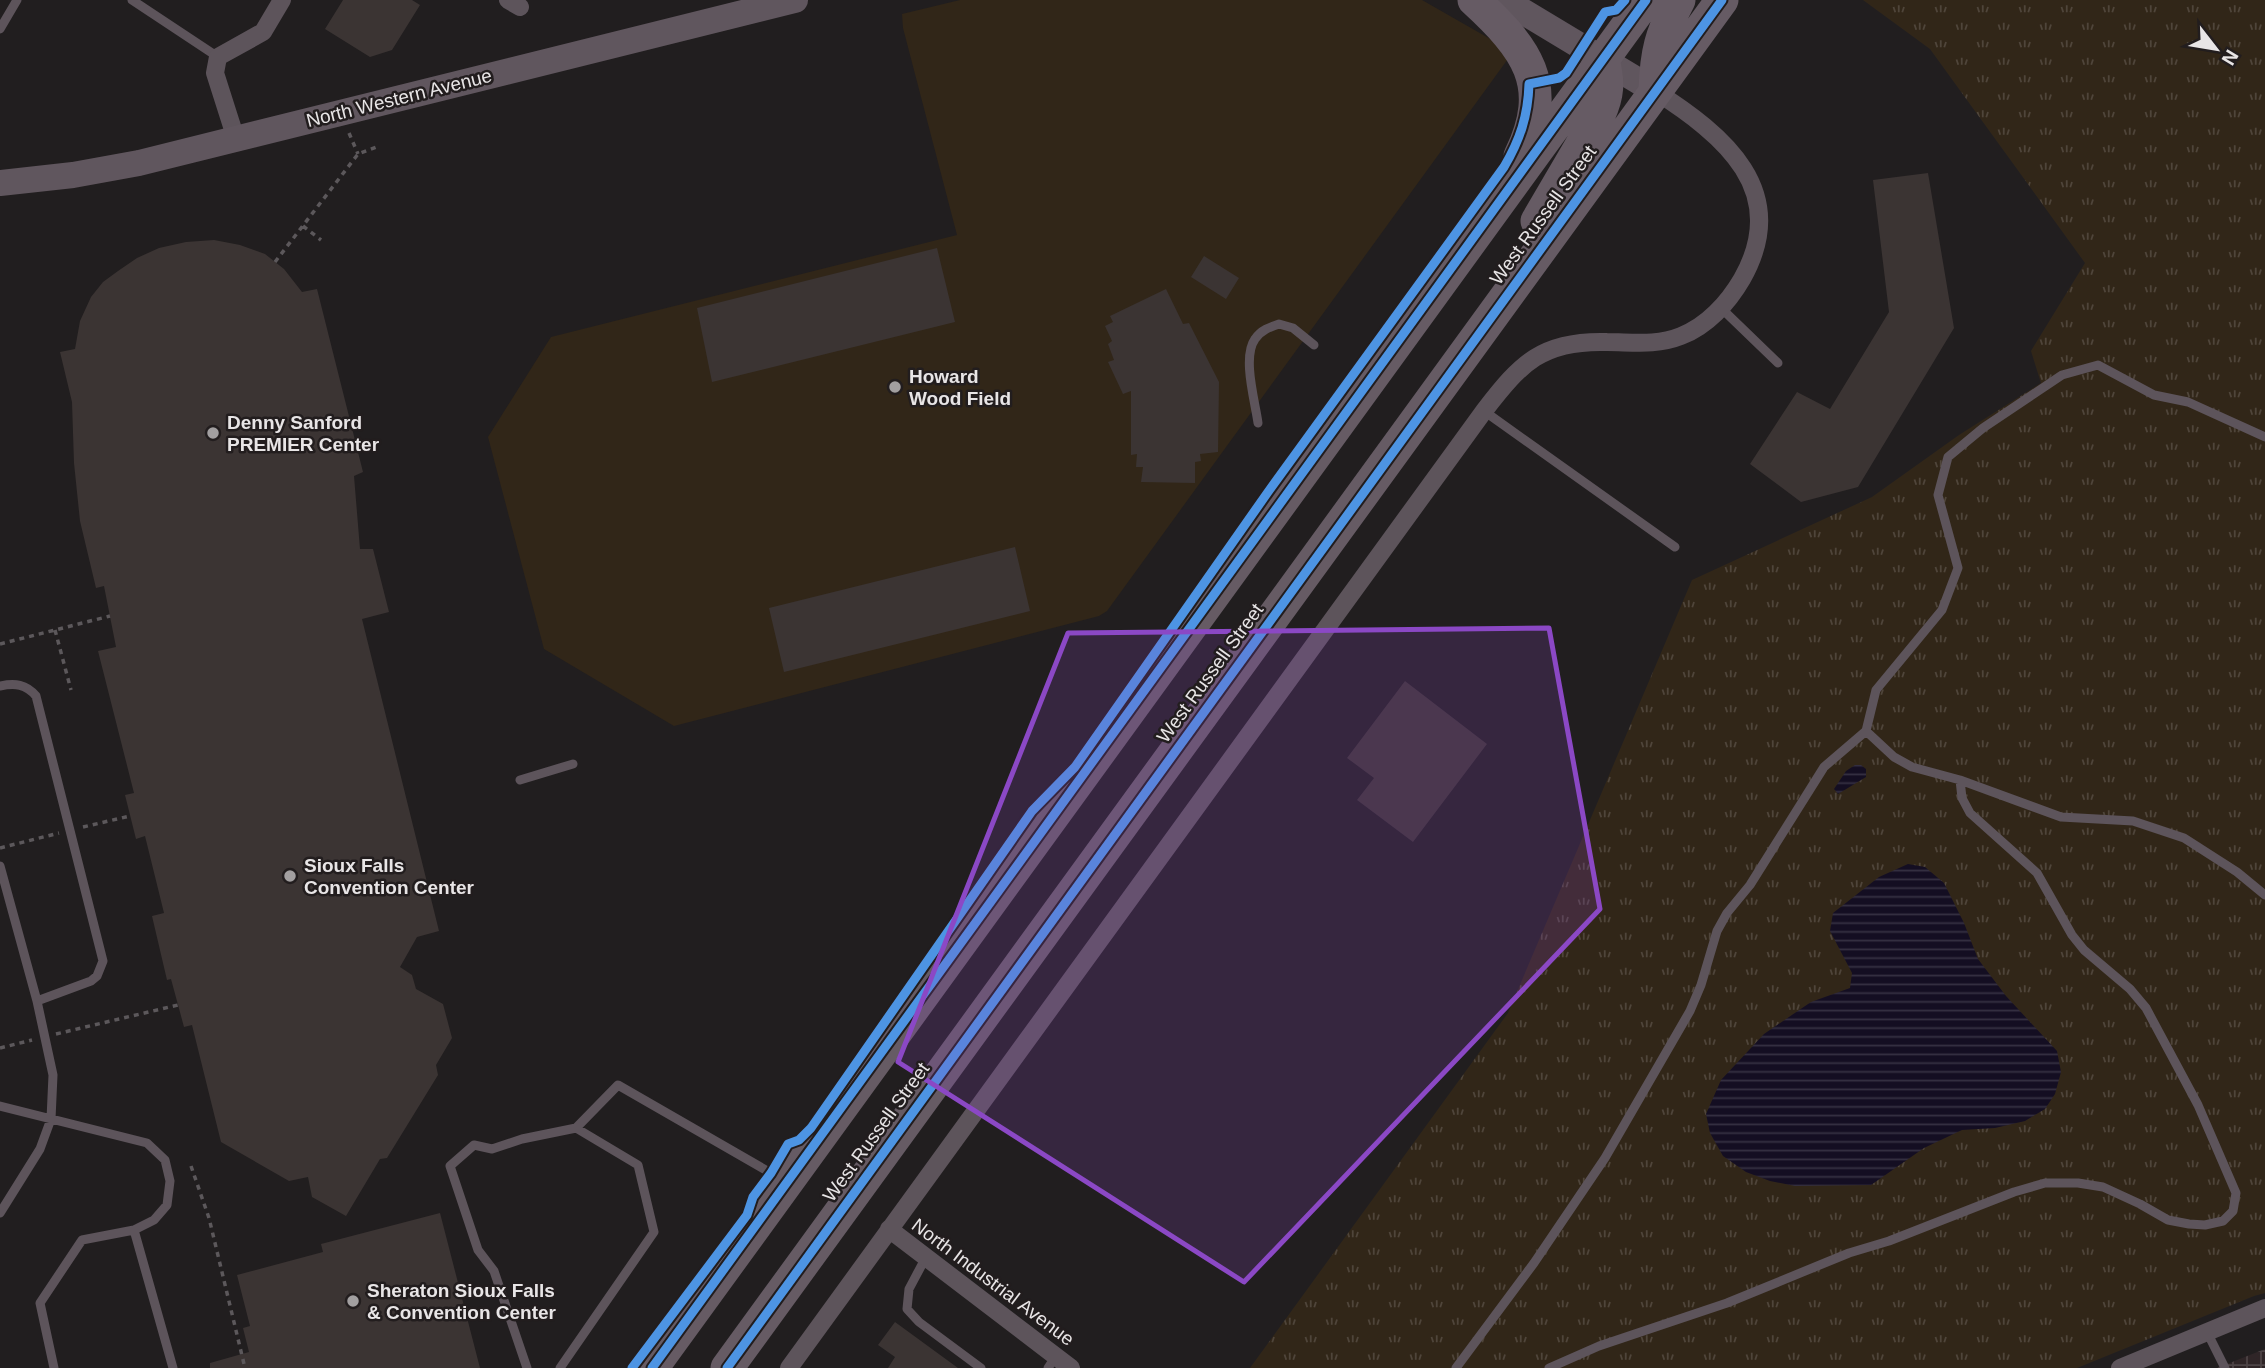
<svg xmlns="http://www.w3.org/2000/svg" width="2265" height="1368" viewBox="0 0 2265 1368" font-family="Helvetica,sans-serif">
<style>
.industrial{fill:url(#industrial-grid)}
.grass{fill:url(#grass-tufts)}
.green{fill:#312618}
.water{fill:url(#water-rules)}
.building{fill:#3b3433}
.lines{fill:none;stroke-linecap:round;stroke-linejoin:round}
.path{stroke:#5c585b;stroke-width:3.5;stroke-dasharray:5 5;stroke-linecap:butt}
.lane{stroke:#5d545b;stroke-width:9}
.street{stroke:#5d545b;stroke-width:18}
.secondary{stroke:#60565e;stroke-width:26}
.highway{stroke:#665b64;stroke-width:33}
.cycleway-casing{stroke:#221d1e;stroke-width:13}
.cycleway{stroke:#4d94e3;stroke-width:9}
.marked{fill:#8b48c5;fill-opacity:0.2;stroke:#8b48c5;stroke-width:5;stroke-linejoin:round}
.poi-dot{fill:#a29fa0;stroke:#221d1e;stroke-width:2.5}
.labels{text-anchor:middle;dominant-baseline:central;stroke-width:5;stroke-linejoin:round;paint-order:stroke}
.street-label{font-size:19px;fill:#e8e5e6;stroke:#221d1e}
.poi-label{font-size:19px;font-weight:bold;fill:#e8e5e6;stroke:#221d1e;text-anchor:start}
</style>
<defs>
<pattern id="industrial-grid" width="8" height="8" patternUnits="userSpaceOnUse" patternTransform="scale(1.75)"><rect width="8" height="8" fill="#2f2527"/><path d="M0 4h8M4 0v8" fill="none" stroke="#4d4446"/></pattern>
<pattern id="grass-tufts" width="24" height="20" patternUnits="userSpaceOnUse" patternTransform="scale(1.75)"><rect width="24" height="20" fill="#312618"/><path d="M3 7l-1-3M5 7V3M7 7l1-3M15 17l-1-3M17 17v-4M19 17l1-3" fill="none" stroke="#4f453a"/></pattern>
<pattern id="water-rules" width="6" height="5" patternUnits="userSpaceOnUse" patternTransform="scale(1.75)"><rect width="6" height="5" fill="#140e22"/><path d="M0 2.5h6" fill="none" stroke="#363142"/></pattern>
</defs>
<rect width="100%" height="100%" fill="#211e1f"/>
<!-- industrial -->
<path class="industrial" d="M2265,1349V1368H2217Z"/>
<!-- grass -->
<path class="grass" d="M1863,0H2265V1293L2254,1296L2077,1368H1250L1508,1013L1692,580L1872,497L1959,435L2041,383L2031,351L2085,263L1930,49Z"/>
<!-- green -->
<path class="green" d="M960,0H1422L1513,52L1107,611L1099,616L674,726L544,649L488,437L551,337L957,235L903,28L902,14Z"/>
<!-- water -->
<path class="water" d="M1855,765H1861L1866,769V777L1838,794L1834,789L1846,771Z
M1908,864L1925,867L1944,883L1964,923L1978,959L2006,996L2057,1051L2061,1072L2055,1094L2045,1109L2025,1121L1995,1128L1962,1130L1924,1148L1871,1185L1795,1186L1770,1181L1746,1172L1723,1156L1710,1133L1706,1114L1721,1080L1764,1034L1811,1002L1850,988L1852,973L1830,931L1833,913L1879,877Z"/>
<!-- building -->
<path class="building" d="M343,0H412L420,5L392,50L370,57L325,29Z
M1928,173L1954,328L1858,487L1801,502L1750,464L1797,392L1830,409L1889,312L1873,180Z
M214,240L240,245L265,254L284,269L302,292L317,289L363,472L354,476L360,549H373L389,612L362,619L439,931L417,937L400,967L412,975L416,989L443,1004L452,1038L436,1065L438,1075L387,1158L380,1159L346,1216L312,1197L308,1177L289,1181L221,1142L192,1025L184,1027L171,979L167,980L152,916L164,913L145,836L136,839L125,795L134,793L98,651L116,647L104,586L96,588L80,521L74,463L72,402L60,352L75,349L80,321L91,297L103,282L118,271L137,258L159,248L186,242Z
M937,248L955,322L712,382L697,308Z
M1204,256L1239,278L1226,299L1191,277Z
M1166,289L1183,324L1189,323L1219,382L1218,452L1200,454L1201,461L1195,462V483L1141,482L1143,467H1136L1137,454L1131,455V391L1123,394L1108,362L1114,360L1108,344L1112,341L1105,326L1113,322L1110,316Z
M1015,547L1030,611L784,672L769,608Z
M1405,681L1487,744L1413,842L1357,800L1374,778L1347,758Z
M440,1213L480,1368H210V1363L249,1352L243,1328L250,1326L237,1275L323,1252L321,1244Z
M895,1322L958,1368H888L895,1357L878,1345Z"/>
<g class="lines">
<!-- path -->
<path class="path" d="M349,133L358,154
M303,226L321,240
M275,262L358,154L379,146
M55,630L71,690
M0,644L110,616
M83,827L130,816
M0,848L59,833
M56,1034L178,1005
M0,1048L32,1040
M191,1166L209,1218L245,1368"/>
<!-- lane -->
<path class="lane" d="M132,0L218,57
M0,29L17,0
M1721,308L1778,363
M1484,411L1675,547
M1258,423C1255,401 1242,357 1255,339C1261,330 1270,327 1279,324L1293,328L1314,345
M2265,437L2188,402L2154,395L2098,365L2062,375L1983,428L1948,457L1938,495L1958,568L1942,610L1876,690L1866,731L1894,757L1912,767L1960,780L2061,817L2133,821L2184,838L2237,872L2265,895
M0,686C15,683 26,684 36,696L103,961L97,976L91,981L37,1001
M520,780L573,764
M0,866L37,1001L53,1075L51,1119L40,1149L0,1213
M0,1106L147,1143L165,1160L170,1181L167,1205L154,1220L134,1230L173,1368
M576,1128L618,1085L783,1180
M926,1257L909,1289L907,1309L919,1322L981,1368
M2207,1332L2225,1368
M54,1368L40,1303L82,1240L134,1230
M527,1368L494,1271L478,1250L450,1166L474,1145L492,1149L522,1139L576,1128L638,1165L654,1232L560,1368
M1048,1368L1056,1356
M1456,1368L1534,1263L1605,1158L1690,1011L1701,985L1717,931L1727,913L1750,885L1824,767L1866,731
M1549,1368L1599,1346L1727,1303L1849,1253L1889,1241L2014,1192L2045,1183H2078L2103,1187L2140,1204L2168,1220L2189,1224L2205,1225L2223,1221L2233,1211L2236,1193L2198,1105L2146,1008L2130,989L2084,950L2072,935L2037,873L1970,813L1962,798L1960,780"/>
<!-- street -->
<path class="street" d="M508,0L520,7
M236,139L215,73L218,57L263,32L282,0
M889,1229L1071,1368
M789,1368L1484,411C1521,363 1542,340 1607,342C1632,342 1656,346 1681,336C1707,326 1728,303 1742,279C1792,191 1724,135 1655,91
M2120,1368L2265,1308"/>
<!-- secondary -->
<path class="secondary" d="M1504,0L1655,91
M0,183L73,175L139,163L795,0"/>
<!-- highway -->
<path class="highway" d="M1474,0C1526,48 1555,84 1520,156
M1655,91C1656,52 1661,34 1679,0
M1537,221L1599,115C1608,95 1609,82 1603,60
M652,1368L1646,0
M727,1368L1722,0"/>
<!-- cycleway casing -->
<g class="cycleway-casing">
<path id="cycleway" d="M632,1368L747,1215L753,1197L771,1173L788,1144L799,1140L811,1128L1032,811L1075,767L1268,492L1504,167C1520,140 1528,116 1529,84L1559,78L1566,73L1605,12L1616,10L1625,0
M652,1368L1646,0
M727,1368L1722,0"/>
</g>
<!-- cycleway -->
<use href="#cycleway" class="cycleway"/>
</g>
<!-- marked area -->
<path class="marked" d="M1549,628L1600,909L1244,1282L898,1062L1068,633Z"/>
<!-- markers -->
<g class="poi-dot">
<circle cx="895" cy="387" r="7"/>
<circle cx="213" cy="433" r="7"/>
<circle cx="290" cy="876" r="7"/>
<circle cx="353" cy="1301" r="7"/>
</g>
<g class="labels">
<!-- street labels -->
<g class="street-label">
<text transform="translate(399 98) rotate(-14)">North Western Avenue</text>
<text transform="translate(1543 215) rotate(-54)">West Russell Street</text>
<text transform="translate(1210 673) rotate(-54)">West Russell Street</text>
<text transform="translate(876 1132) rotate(-54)">West Russell Street</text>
<text transform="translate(993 1282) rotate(37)">North Industrial Avenue</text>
</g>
<!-- poi labels -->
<g class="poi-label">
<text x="909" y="376">Howard<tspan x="909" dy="22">Wood Field</tspan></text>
<text x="227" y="422">Denny Sanford<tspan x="227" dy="22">PREMIER Center</tspan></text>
<text x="304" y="865">Sioux Falls<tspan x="304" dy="22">Convention Center</tspan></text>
<text x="367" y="1290">Sheraton Sioux Falls<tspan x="367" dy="22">&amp; Convention Center</tspan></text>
</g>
</g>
<!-- north arrow -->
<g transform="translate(2216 49) rotate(121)" stroke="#221d1e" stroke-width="5" paint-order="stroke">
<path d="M0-5L12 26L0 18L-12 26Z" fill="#e8e5e6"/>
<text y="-10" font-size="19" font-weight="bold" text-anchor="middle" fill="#e8e5e6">N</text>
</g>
</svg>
